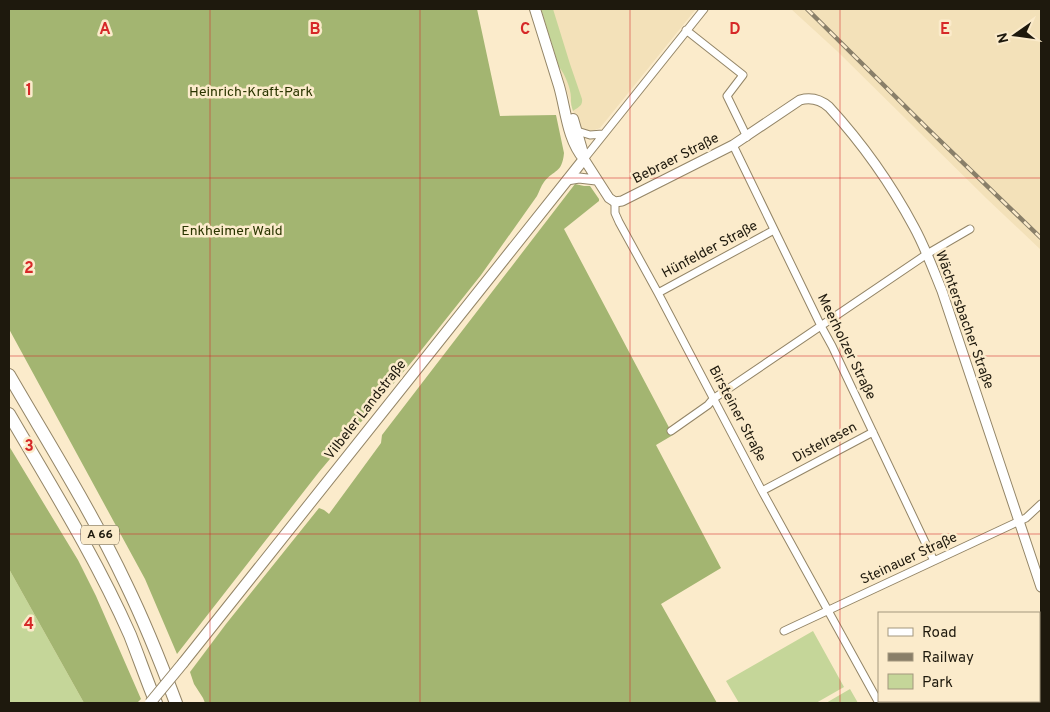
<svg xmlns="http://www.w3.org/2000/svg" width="1050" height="712" viewBox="0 0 1050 712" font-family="Overpass,sans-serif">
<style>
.built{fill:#f3e1b9}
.green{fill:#c5d699}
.forest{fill:#a3b571}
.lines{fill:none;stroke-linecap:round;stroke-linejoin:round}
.minor-casing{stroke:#938567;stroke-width:9}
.tertiary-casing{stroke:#938567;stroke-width:11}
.secondary-casing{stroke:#938567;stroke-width:12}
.motorway-casing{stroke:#938567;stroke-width:14}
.minor{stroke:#fff;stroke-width:7}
.tertiary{stroke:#fff;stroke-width:9}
.secondary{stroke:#fff;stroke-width:10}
.motorway{stroke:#fff;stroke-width:12}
.rail-casing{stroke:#897f69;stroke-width:4.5}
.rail{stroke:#fbebcb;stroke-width:2.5;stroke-dasharray:8;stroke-linecap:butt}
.secondary-bridge-casing{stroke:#938567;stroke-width:12;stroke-linecap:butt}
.secondary-bridge{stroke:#fff;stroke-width:10}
.grid{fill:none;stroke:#d62828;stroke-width:1;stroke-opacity:0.55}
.labels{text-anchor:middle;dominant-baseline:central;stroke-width:5;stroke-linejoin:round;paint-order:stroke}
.shield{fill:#fbebcb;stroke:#605846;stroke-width:1}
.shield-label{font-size:12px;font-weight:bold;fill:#1e190d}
.park-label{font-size:14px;fill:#2a3500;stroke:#fbebcb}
.street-label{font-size:14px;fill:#1e190d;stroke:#fbebcb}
.grid-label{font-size:16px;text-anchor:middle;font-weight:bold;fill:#d62828;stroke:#fbebcb;stroke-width:5;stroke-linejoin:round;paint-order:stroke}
</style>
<rect width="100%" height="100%" fill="#fbebcb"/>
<!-- built -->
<path class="built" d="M541,9H696L600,128L590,132L581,130L577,123Z
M791,9H1041V250L986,198L837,51Z"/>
<!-- green -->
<path class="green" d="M541,9H553L570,64L582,99C583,106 578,107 573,111C571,106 571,103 571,98C571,89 565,74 559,67Z
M9,569L84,703H9Z
M813,631L844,687L816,703H739L726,681Z
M850,689L858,703H826Z"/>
<!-- forest -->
<path class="forest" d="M9,9H477L500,116L556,115L564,153C562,174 554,169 544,182C541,186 539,192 537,196L481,275L415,358L319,472L177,654L145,579L9,329Z
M575,184L584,186H590L599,199V201L564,229L673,435L656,445L721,568L661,604L717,703H205L203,698L194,684L190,672L226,624L319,508L324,510L329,514L381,443L382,435Z
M9,446L78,560L96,596L141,699L137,703H84L9,569Z"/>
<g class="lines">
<!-- minor casing -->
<g class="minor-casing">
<path id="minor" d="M686,30L743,75L727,96L747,137
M577,131L590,135L603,134
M733,145L821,326L832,346L934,561
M584,159L704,9
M615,202V213L619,222L658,293L762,491L879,703
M658,293L774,230
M671,431L708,405L713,399L927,254L970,229
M762,491L873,432
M784,631L1011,525L1026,518L1041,504
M1039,668L1041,667
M994,701L995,703
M964,703L970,701"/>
</g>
<!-- tertiary casing -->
<g class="tertiary-casing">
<path id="tertiary" d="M584,159L609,198L615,202L622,201L733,145L800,100C811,97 821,100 829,107C862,143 891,184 914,227C925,247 933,269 942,291L1041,587
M567,180L579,178L596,180"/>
</g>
<!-- secondary casing -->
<g class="secondary-casing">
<path id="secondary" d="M535,9C543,35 551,60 559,86C566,110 567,139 584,159
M573,119L582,150
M183,663L584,159"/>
</g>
<!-- motorway casing -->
<g class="motorway-casing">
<path id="motorway" d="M9,375C49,444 92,512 126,584C145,623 161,663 176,703
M9,414C51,486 96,558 130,635C139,658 147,681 156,703"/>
</g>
<!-- minor -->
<use href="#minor" class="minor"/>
<!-- tertiary -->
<use href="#tertiary" class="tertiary"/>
<!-- secondary -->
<use href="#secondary" class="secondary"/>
<!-- motorway -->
<use href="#motorway" class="motorway"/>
<!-- rail casing -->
<g class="rail-casing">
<path id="rail" d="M807,9L929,130L1041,238"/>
</g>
<!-- rail -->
<use href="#rail" class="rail"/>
<!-- secondary-bridge casing -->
<g class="secondary-bridge-casing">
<path id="secondary-bridge" d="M150,703L183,663"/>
</g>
<!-- secondary-bridge -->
<use href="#secondary-bridge" class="secondary-bridge"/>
</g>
<!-- grid -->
<path class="grid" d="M210,9V703M420,9V703M630,9V703M840,9V703M9,178H1041M9,356H1041M9,534H1041"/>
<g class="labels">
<!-- shield labels -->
<rect class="shield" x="81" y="525.5" width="38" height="19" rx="4"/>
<g class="shield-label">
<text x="100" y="535">A 66</text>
</g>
<!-- park labels -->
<g class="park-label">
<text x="251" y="92">Heinrich-Kraft-Park</text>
<text x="232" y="231">Enkheimer Wald</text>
</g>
<!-- street labels -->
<g class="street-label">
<text transform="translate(676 159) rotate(-27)">Bebraer Straße</text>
<text transform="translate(710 250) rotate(-28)">Hünfelder Straße</text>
<text transform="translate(964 320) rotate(70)">Wächtersbacher Straße</text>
<text transform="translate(846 347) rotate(64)">Meerholzer Straße</text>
<text transform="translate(366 410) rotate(-52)">Vilbeler Landstraße</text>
<text transform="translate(737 414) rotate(62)">Birsteiner Straße</text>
<text transform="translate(825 443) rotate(-28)">Distelrasen</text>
<text transform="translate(909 559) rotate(-25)">Steinauer Straße</text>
</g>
</g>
<g class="grid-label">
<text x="105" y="34">A</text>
<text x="315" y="34">B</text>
<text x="525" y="34">C</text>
<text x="735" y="34">D</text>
<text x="945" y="34">E</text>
<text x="29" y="95">1</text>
<text x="29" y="273">2</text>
<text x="29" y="451">3</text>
<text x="29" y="629">4</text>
</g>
<!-- border -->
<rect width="1050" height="712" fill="none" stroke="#1e190d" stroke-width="20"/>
<!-- legend -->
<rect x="878" y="612" width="162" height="90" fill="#fbebcb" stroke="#a3977f"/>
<rect x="888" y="628" width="25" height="8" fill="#ffffff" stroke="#a3977f"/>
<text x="922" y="637" font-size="15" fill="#1e190d">Road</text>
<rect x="888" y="653" width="25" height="8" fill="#897f69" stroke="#a3977f"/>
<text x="922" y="662" font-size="15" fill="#1e190d">Railway</text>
<rect x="888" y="674" width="25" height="15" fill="#c5d699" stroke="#a3977f"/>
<text x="922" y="687" font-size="15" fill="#1e190d">Park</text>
<!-- north arrow -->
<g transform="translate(1015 35) rotate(256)" stroke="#fbebcb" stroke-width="4" paint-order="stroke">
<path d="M0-4L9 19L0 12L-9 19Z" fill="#1e190d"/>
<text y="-8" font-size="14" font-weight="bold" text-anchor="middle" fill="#1e190d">N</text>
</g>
</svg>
